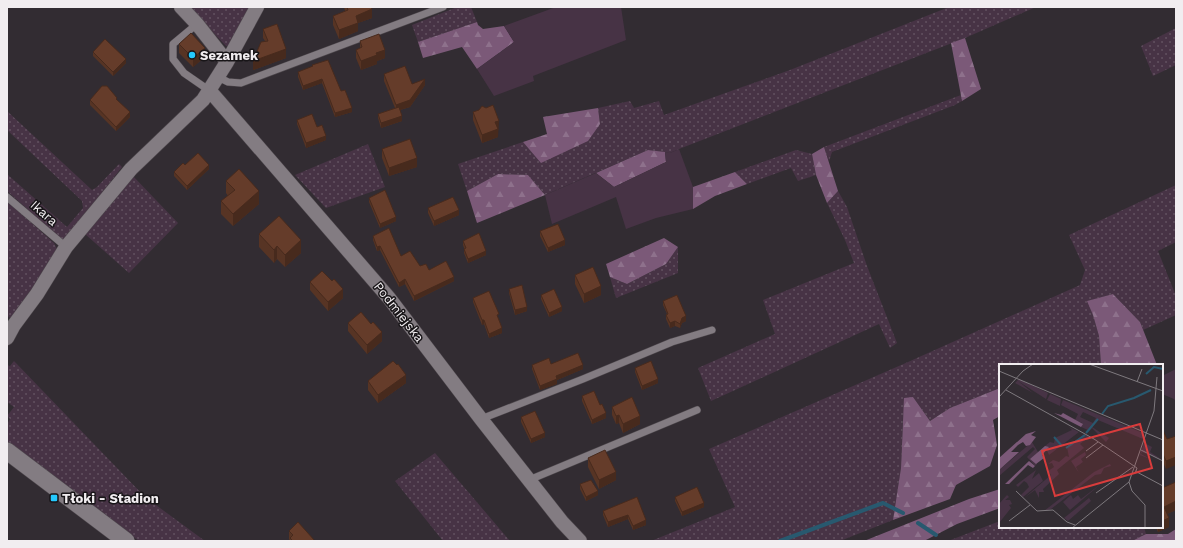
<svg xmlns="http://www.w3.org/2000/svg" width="1183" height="548" viewBox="0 0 1183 548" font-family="'Work Sans',sans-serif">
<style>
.grass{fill:url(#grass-dots)}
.forest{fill:url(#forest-firs)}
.garden{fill:#473345}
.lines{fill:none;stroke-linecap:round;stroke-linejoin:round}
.stream{stroke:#28596f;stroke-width:4}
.service-casing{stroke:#4e484d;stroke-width:8}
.minor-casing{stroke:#4e484d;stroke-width:15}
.tertiary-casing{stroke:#4e484d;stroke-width:18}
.service{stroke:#837c82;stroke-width:7}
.minor{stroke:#837c82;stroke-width:14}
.tertiary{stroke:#837c82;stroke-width:17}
.wall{fill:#573424}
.shaded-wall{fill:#472a1d}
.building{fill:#653c2a;stroke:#472a1d}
.poi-dot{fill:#24c9fe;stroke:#181518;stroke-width:1.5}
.labels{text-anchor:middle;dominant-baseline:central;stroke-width:3;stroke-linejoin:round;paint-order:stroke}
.poi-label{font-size:13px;font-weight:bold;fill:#f1edf0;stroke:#181518;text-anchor:start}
.street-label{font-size:13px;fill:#f1edf0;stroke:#181518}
.inset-river{fill:none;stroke:#28596f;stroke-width:2}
.inset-road{fill:none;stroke:#7e797e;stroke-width:1}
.view{fill:#d93c3c;fill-opacity:0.15;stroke:#d93c3c;stroke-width:2}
.inset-edge{fill:none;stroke:#f1edf0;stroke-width:2}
</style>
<defs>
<pattern id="grass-dots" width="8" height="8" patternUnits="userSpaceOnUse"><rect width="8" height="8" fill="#473345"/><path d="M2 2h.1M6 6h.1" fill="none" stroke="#625160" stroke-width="1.8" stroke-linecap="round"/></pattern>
<pattern id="forest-firs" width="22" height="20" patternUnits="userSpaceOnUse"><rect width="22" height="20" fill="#7b5978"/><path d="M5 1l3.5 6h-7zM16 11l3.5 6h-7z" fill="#8e718c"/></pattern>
</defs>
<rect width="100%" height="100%" fill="#322c32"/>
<!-- grass -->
<path class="grass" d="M189,7H252L231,47L226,46Z
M457,7H471L477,22L418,42L412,25Z
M949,7H1036L965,38L679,149L670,153L648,150L545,195L528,175L498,174L467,191L458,164L523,142L541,162L600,124L598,108L630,101L634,108L659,101L664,115L790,70Z
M1176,28V65L1153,76L1141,46Z
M961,95L962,101L955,105L832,152L829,161L824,147Z
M7,111L92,190L97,187L119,164L122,167L65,240L61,239L7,191V174L67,227L83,208L82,201L7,130Z
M368,144L385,187L326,208L295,175Z
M796,150L812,154L816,175L798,181L791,168L747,184L735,172Z
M132,175L178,223L129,273L85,234Z
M1176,185V242L1158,251L1176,296V315L1143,330L1140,322L1113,294L1088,301L1093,315L1099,336L1101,365H1000V388L950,408L930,421L913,397L903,416L901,468L893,520L840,541H651L735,507L709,449L908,362L1080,285L1085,270L1069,235Z
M838,191L847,207L867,266L897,343L890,348L879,324L711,401L698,368L775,334L763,300L854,263L845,240L827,203Z
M7,201L54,243L57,249L56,254L13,318H10L7,315Z
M678,247V273L616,298L610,277L627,284L666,264Z
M14,361L145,497L205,541H139L7,444V424L10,419L7,416L14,407L7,402V365L10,366Z
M435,453L510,541H443L395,481Z
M1000,521V527H1144L1146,534L1132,541H948Z"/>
<!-- forest -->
<path class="forest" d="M477,22L478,25L483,29L504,26L514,42L477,69L462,47L423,58L418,42Z
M965,38L981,89L962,101L951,43Z
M598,108L600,124L588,141L541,163L523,142L547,134L543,117Z
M824,147L838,191L827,203L816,175L812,154Z
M648,150L665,152L666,162L614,187L596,173Z
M735,172L747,184L715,196L693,209V187Z
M498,174L528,175L545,195L477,223L467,191Z
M664,238L678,247L666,264L627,284L610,277L606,264Z
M1113,294L1140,322L1157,365H1101L1099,336L1093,315L1087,301Z
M1000,388V416L993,420L997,445L990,466L956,485L950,499L893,520L901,468L904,398L913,397L930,421L950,408Z
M1000,489V508L957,524L924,541H864L969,499Z
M1176,529V541H1132L1146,534H1168Z"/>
<!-- garden -->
<path class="garden" d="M556,7H621L626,40L533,76L534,81L494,96L477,69L514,42L504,26Z
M679,149L693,187V209L656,218L626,229L616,197L552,224L545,195L596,173L614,187L666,162L665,152L670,153Z
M1176,369V402L1174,399L1162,394V376Z"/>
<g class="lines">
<!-- stream -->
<path class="stream" d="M918,523L936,535
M780,541L883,503L903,513"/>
<!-- service casing -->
<g class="service-casing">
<path id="service" d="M197,24L173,44V59L184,73L210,91
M218,77L228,82L241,83L443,7
M7,197L66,247
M481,419L583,379L672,342L712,330
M529,480L697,410"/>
</g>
<!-- minor casing -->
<g class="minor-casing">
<path id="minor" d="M181,7L197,24L227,62
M210,91L389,298L481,419L562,522L580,541
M7,338L14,325L37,294L66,247L131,169L203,100L227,62L257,7"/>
</g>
<!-- tertiary casing -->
<g class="tertiary-casing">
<path id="tertiary" d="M7,451L126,541"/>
</g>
<!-- service -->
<use href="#service" class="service"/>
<!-- minor -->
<use href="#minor" class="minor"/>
<!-- tertiary -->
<use href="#tertiary" class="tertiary"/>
</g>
<!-- wall -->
<path class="wall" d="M344,7H371L372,18L358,23V31L339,39L333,25V16L345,11Z
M263,29L286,58L253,70L265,41L263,38Z
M360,41L385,58L377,61V64L361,70L356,58V50L360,48Z
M179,44L205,57L193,67L179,53Z
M93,52L126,63L113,76L93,56Z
M312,65L341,91L352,112L335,117L322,83L303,90L298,77V72L312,67Z
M384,74L412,84L425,85L410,107L400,110L402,121L381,128L378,118V114L395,108L384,81Z
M90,100L117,101L130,117L116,131L90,105Z
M473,112L499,130H498V137L482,143L473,120Z
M297,120L317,127L326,140L306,148L297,124Z
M382,149L417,167L389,176L382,158Z
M185,165L209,169L187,190L174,176V172Z
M226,181L259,204L233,226L221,214V201L228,196L226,193Z
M369,198L396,221L380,228L369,202Z
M428,208L459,215L434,226L428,213Z
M540,231L565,245L548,252L540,236Z
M259,234L301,253L285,267L277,259L274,263L259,247Z
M373,236L401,256L420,266L429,270L454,281L414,301L405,284L399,287L380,250L377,251L373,240Z
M463,241L486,255L468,263L464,253V248L463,245Z
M575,275L601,295L584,303L575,284Z
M332,281L343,298L328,311L310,290V282Z
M509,289L527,311L515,315L509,293Z
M541,295L562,311L549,317L541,299Z
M473,298L499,319L502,333L489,338L484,324L482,325L473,302Z
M663,301L686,321L682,323L680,328L675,326L670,328L666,319V315L667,314L663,305Z
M348,323L382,341L367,354L348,331Z
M551,364L583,369L557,380V384L540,390L532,369V365Z
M635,368L658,383L642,390L635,372Z
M368,381L406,383L378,403L368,390Z
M582,396L606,418L592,424L582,401Z
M612,407L640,424L623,433L619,423L616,424L612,415Z
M521,417L545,437L531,443L521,422Z
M1162,428L1167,439L1166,469L1163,462L1162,463Z
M588,458L616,480L599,489L588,467Z
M1176,482V510L1167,514L1169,527L1158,532L1156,527H1162V488Z
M580,484L598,495L586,501L580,489Z
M637,497L646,525L633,530L628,519L608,527L603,515V511Z
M675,497L704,507L682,516L675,501Z
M289,531L315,541H290L289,539Z"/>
<!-- shaded-wall -->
<path class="shaded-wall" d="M372,9V18L358,23V31L339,39V30L356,16Z
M205,48V57L193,67V58Z
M286,49V58L253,70V61Z
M385,50V58L377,61V64L361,70V61L376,53Z
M126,59V63L113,76V72Z
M322,79V83L303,90V86Z
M425,79V85L410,107L396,111V105Z
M352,108V112L335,117V113Z
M130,112V117L116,131V127Z
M402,116V121L381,128V123Z
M499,121L498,137L482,143V135L495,122Z
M326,136V140L306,148V143Z
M417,158V167L389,176V168Z
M209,165V169L187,190V186Z
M259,191V204L233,226V214Z
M459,210V215L434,226V221Z
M396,217V221L380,228V224Z
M301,240V253L285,267V255Z
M565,240V245L548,252V248Z
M277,246V259L274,263V250Z
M380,246V250L377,251V247Z
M486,251V255L468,263V259Z
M454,277V281L414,301V296Z
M405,279V284L399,287V283Z
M601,286V295L584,303V294Z
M343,289V298L328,311V302Z
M527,307V311L515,315V310Z
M562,307V311L549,317V313Z
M686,316V321L682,323L680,328V324L682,318Z
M482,320H484V324L482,325Z
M675,321V326L670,328V323Z
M502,328V333L489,338V334Z
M382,332V341L367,354V345Z
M583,365V369L557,380V384L540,390V386L556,376Z
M406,375V383L378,403V395Z
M658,379V383L642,390V386Z
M606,413V418L592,424V420Z
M619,415V423L616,424V416Z
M640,416V424L623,433V424Z
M545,433V437L531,443V439Z
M1163,454V462L1162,463V455Z
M1176,457V465L1166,469V461Z
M616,472V480L599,489V480Z
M598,491V495L586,501V497Z
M1176,501V510L1164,515V507Z
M704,503V507L682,516V512Z
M628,515V519L608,527V522Z
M1169,518V527L1158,532V527H1162V521Z
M646,520V525L633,530V526Z"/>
<!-- building -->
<path class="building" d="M347,7H371L372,9L356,16L358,23L339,30L333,16L348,10Z
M277,24L286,49L253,61L261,42L268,41L263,29Z
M191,33L205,48L193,58L179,44Z
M379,34L385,50L376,53L377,55L361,61L356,50L362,47L360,41Z
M105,39L126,59L113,72L93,52Z
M328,60L341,91L345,90L352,108L335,113L322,79L303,86L298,72L313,66L312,65Z
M405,66L412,84L425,79L410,100L396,105L384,74Z
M102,86H107L117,98L116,99L130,112L116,127L90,100Z
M493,105L499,121L495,122L498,129L482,135L473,112L479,110L482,106L486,108Z
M399,107L402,116L381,123L378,114Z
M312,114L317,127L322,125L326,136L306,143L297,120Z
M410,139L417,158L389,168L382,149Z
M198,153L209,165L187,186L174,172L183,163L185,165Z
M239,169L259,191L233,214L221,201L235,190L226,181Z
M385,190L396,217L380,224L369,198Z
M453,197L459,210L434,221L428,208Z
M279,216L301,240L285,255L277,246L274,250L259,234Z
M558,224L565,240L548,248L540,231Z
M389,228L401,256L410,251L420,266L426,264L429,270L446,261L454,277L414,296L405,279L399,283L380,246L377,247L373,236Z
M479,233L486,251L468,259L464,249L466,248L463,241Z
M593,267L601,286L584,294L575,275Z
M322,271L332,281L334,279L343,289L328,302L310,282Z
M522,285L527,307L515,310L509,289Z
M554,289L562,307L549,313L541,295Z
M489,291L499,314L497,315L502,328L489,334L484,320H482L473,298Z
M677,295L686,316L682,318L680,324L675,321L670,323L666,315L668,314L663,301Z
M361,312L371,324L373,322L382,332L367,345L348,323Z
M578,353L583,365L556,376L557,379L540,386L532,365L549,358L551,364Z
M393,361L397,365L398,364L406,375L378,395L368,381Z
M651,361L658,379L642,386L635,368Z
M594,391L600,405L602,404L606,413L592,420L582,396Z
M632,397L640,416L623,424L619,415L616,416L612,407Z
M535,411L545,433L531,439L521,417Z
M1162,428L1167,439L1176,436V457L1166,461L1163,454L1162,455Z
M605,450L616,472L599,480L588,458Z
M591,480L598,491L586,497L580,484Z
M1176,482V501L1164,507L1169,518L1162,521V492L1164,491L1162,488Z
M697,487L704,503L682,512L675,497Z
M637,497L646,520L633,526L628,515L608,522L603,511Z
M298,522L315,541H293L290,538L293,535L289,531Z"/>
<!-- markers -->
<g class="poi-dot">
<circle cx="192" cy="55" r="4"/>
<rect x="50" y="494" width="8" height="8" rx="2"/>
</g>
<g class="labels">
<!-- poi labels -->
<g class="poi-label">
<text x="200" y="55">Sezamek</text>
<text x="62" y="498">Tłoki - Stadion</text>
</g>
<!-- street labels -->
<g class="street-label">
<text transform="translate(44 213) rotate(41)">Ikara</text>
<text transform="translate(399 312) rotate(52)">Podmiejska</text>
</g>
</g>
<!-- overview -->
<g transform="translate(999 364)">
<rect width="164" height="164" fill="#322c32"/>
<path d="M20,15L49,29L47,35L19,17L34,29L16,19ZM51,30L62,35L61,42L48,36ZM64,36L144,69V75L99,56L93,63L110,74L107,78L93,64L87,70L89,66L82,63L83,59L76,56L79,50L62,41ZM84,48L97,54L94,59L81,53ZM70,63L80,68L50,91L46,82L51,78L55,79L56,74L73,66ZM85,70L90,73L81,80L85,84L58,106L60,110L44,125L45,128H40V134L36,126L25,134L52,111L49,107L55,103L53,99L49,100L54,96L60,98L67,92L70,93L68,83ZM33,78L39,88L32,95L38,100L36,102L28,93L36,85L34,83L0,112V106ZM145,79L153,83L151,88L162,95L143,88L142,90L151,95L141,91L140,94ZM86,88L87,91L82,95L84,98L77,103L80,109L72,97ZM111,100L112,102L105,104L102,110L96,111L52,145L45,147L95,108ZM37,106L33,115L40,109L44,117L24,133L22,131L30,123L28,119L25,117L19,123L17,121ZM103,119L71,146L64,138L72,131L74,135L79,131L82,135ZM8,131L10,133L6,136H11L13,140L10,141L12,144L0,159V140ZM90,134L92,137L69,157L65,154Z" fill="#473345" fill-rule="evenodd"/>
<path d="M55,49L62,51L64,49L84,60L82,63ZM37,67L32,71L37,73L31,81L27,82L24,78L19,81L12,88H20L0,106V94L27,70ZM46,82L50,83L43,91L45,94L37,100L31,95ZM30,97L36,102L34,104L29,101L10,120H6Z" fill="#7b5978"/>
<path class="inset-river" d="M147,10L155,3L164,5M103,50L109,42L135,34L152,26M87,69L99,55M55,73L63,82M67,84L86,71"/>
<path class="inset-road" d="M90,0L164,27M0,7L164,76M138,18L143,5M7,26L95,75L138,104L137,107M0,33L24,7L34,0M142,86L164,97M87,87L99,78M87,94L104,81M136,107L164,122M17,127L38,147L54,146L68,158L76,161M97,129L134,103M10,157L31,141M73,164L130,118M146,164V141L133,127L130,118L155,47L158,13"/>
<path class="view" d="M141,60L153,104L56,132L43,87Z"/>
<rect width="164" height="164" class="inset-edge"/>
</g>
<!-- border -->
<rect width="1183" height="548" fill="none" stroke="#f1edf0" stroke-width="16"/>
</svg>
